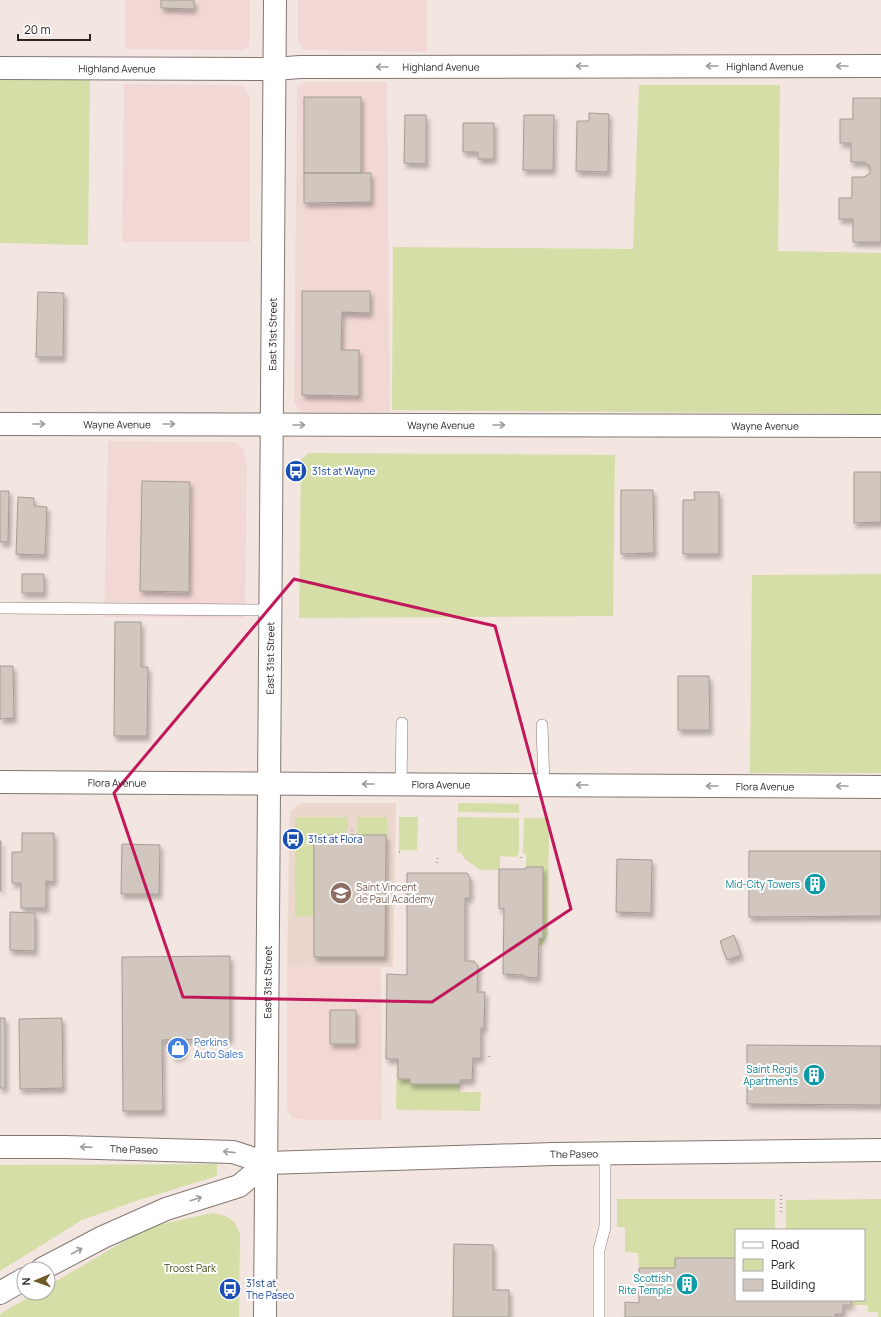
<svg xmlns="http://www.w3.org/2000/svg" width="881" height="1317" viewBox="0 0 881 1317" font-family="Manrope,sans-serif">
<style>
.commercial{fill:#f2d8d4}
.built{fill:#ebd7cd}
.green{fill:#d5dea7}
.building{fill:#d1c7be;stroke:#a59c94;filter:url(#shadow)}
.lines{fill:none;stroke-linecap:round;stroke-linejoin:round}
.service-casing{stroke:#837772;stroke-width:12}
.minor-casing{stroke:#837772;stroke-width:24}
.secondary-casing{stroke:#837772;stroke-width:24}
.path{stroke:#b2a7a3;stroke-width:2.5;stroke-dasharray:1 3;stroke-linecap:butt}
.service{stroke:#fff;stroke-width:11}
.minor{stroke:#fff;stroke-width:22}
.secondary{stroke:#fff;stroke-width:22}
.oneway{stroke:#9f9d9c}
.marked{fill:none;stroke:#c2185b;stroke-width:3;stroke-linejoin:round}
.labels{text-anchor:middle;dominant-baseline:central;stroke-width:4;stroke-linejoin:round;paint-order:stroke}
.street-label{font-size:10px;fill:#2a2624;stroke:#fff}
.transit-label{font-size:10px;fill:#164399;stroke:#fff;text-anchor:start}
.culture-label{font-size:10px;fill:#0d838f;stroke:#fff;text-anchor:end}
.education-label{font-size:10px;fill:#785e54;stroke:#fff;text-anchor:start}
.shop-label{font-size:10px;fill:#366cbe;stroke:#fff;text-anchor:start}
.park-label{font-size:10px;fill:#444a12;stroke:#fff}
</style>
<defs>
<filter id="shadow"><feDropShadow dx="2.5" dy="4.5" stdDeviation="2" flood-color="#0004"/></filter>
</defs>
<rect width="100%" height="100%" fill="#f3e5e0"/>
<!-- commercial -->
<path class="commercial" d="M125,0H250V33L249,47L240,50L125,49Z
M298,0H427V52L305,50L298,43Z
M306,82H387L390,412H301L294,403L297,86Z
M124,84L241,85L250,96V242H122Z
M108,441L235,442L243,448L247,464L245,618L104,617Z
M287,967L381,968L382,1120H306L292,1118L287,1108Z"/>
<!-- built -->
<path class="built" d="M301,803H396L393,967H287L290,811Z"/>
<!-- green -->
<path class="green" d="M0,78L90,79L88,245L0,243Z
M639,85H780L778,251L881,253V414L392,410L393,247L633,249Z
M309,453L615,455L613,616L299,618L301,459Z
M881,574V773H750L752,575Z
M458,803L519,804V813L458,812Z
M295,817H348V830H346V835L314,916L295,917Z
M357,817H387L388,838L386,839L358,835Z
M399,817H418L417,850H399Z
M457,817L519,818V853L516,857L500,856V870H480L465,859L461,853L457,852Z
M524,818H549L548,935L541,946H539V938H543V868L526,867V855L523,853Z
M397,1059H398V1079H410L411,1084H460V1092H481L480,1111L398,1110L396,1107Z
M217,1164V1176L133,1202L82,1220L0,1271V1165Z
M617,1199H775V1230H736V1258H675V1268H639L638,1253L625,1252V1227H617Z
M881,1199V1317H878V1312H868V1305H851V1300H864V1230H786V1200Z
M212,1213C229,1216 234,1218 240,1234L239,1317H0V1314L36,1293H48V1286L148,1227Z"/>
<!-- building -->
<path class="building" d="M161,0H194V9L161,8Z
M304,97H361V173H304Z
M853,98H881V242H853V219H839V198H852V177H864L870,173V166L864,162H851V143H840V119H853Z
M589,113L609,114L608,172L576,171L577,121H589Z
M405,115H426V164L404,163Z
M524,115H554L553,170H523Z
M463,123H494V159H478V152H463Z
M304,173H371V202L304,203Z
M302,291H370V313L342,312L341,350H359V396L302,395Z
M38,292L64,293L63,357H36Z
M854,472H881V522L854,523Z
M142,481L190,482L189,592L140,591Z
M621,490H653L654,553L621,554Z
M0,491H9L8,542H0Z
M694,492H719V554H683V500H695Z
M18,497L34,498V506L47,507L45,555L16,554Z
M22,574H44V593H22Z
M115,622H141V667H148L147,736H114Z
M0,666H13L14,718L0,719Z
M678,676H709L710,730H678Z
M22,833H54V882L46,881V908H21V883H12V852H22Z
M314,835H386L385,957H314Z
M0,841H1V891H0Z
M122,844L160,845L159,894H121Z
M749,851H881V916L749,917Z
M617,859L652,860L651,913L616,912Z
M526,867H543V938H539L538,978L524,977V975L503,974L504,909L499,908V869H526Z
M407,873H467L470,878V898H465V961H474L478,966L477,992H485L484,1028H481V1058H473L472,1080H460V1084H410V1079H398V1059H386L387,974L407,975Z
M10,912L35,913V951L10,950Z
M734,935L741,955L727,960L720,941Z
M230,956V1039L162,1040L163,1111H123L122,957Z
M330,1010H356V1044H330Z
M0,1018H5V1088H0Z
M62,1018L63,1088L20,1089L19,1019Z
M173,1041H183V1055L173,1057Z
M747,1045L881,1046V1105L747,1104Z
M454,1244L493,1245V1290H509V1317H453Z
M675,1258H736V1300H851V1305H843V1314H835V1317H625V1302L639,1303V1268H675Z"/>
<g class="lines">
<!-- service casing -->
<g class="service-casing">
<path id="service" d="M0,608L270,610
M542,725L544,785
M401,784L402,723
M599,1317V1250L605,1227V1153"/>
</g>
<!-- minor casing -->
<g class="minor-casing">
<g id="minor">
<path id="s1" d="M0,68L274,69L300,67L881,66"/>
<path id="s2" d="M0,424L881,426"/>
<path id="s3" d="M0,782L881,787"/>
</g>
</g>
<!-- secondary casing -->
<g class="secondary-casing">
<g id="secondary">
<path id="s4" d="M0,1147H65L233,1152L267,1163L553,1154L881,1150"/>
<path d="M42,1269L103,1237L166,1209L239,1186L267,1163"/>
<path d="M0,1293L24,1279"/>
<path id="s5" d="M265,1317L275,0"/>
</g>
</g>
<!-- path -->
<path class="path" d="M352,835V829
M399,852H402
M521,857V860
M437,863L438,857
M489,1056V1058
M781,1212V1193"/>
<!-- service -->
<use href="#service" class="service"/>
<!-- minor -->
<use href="#minor" class="minor"/>
<!-- secondary -->
<use href="#secondary" class="secondary"/>
</g>
<!-- one-way arrows -->
<defs><path id="oneway-shaft" d="M-6 0H5M1.5-3L5.5 0L1.5 3" fill="none" stroke-width="1.6" stroke-linecap="round" stroke-linejoin="round"/></defs>
<g class="oneway">
<use href="#oneway-shaft" transform="translate(582 66) rotate(180)"/>
<use href="#oneway-shaft" transform="translate(712 66) rotate(180)"/>
<use href="#oneway-shaft" transform="translate(842 66) rotate(-180)"/>
<use href="#oneway-shaft" transform="translate(382 67) rotate(180)"/>
<use href="#oneway-shaft" transform="translate(39 424)"/>
<use href="#oneway-shaft" transform="translate(169 424)"/>
<use href="#oneway-shaft" transform="translate(299 425)"/>
<use href="#oneway-shaft" transform="translate(499 425)"/>
<use href="#oneway-shaft" transform="translate(368 784) rotate(-180)"/>
<use href="#oneway-shaft" transform="translate(582 785) rotate(-180)"/>
<use href="#oneway-shaft" transform="translate(712 786) rotate(-180)"/>
<use href="#oneway-shaft" transform="translate(842 786) rotate(-180)"/>
<use href="#oneway-shaft" transform="translate(86 1147) rotate(-178)"/>
<use href="#oneway-shaft" transform="translate(229 1152) rotate(-174)"/>
<use href="#oneway-shaft" transform="translate(196 1199) rotate(-18)"/>
<use href="#oneway-shaft" transform="translate(77 1251) rotate(-28)"/>
</g>
<!-- marked area -->
<path class="marked" d="M294,579L495,626L571,909L432,1002L183,997L114,793Z"/>
<!-- icons -->
<defs>
<g id="bus-disc" transform="scale(1.15)"><circle r="9.5" fill="#1a4fb4" stroke="#fff"/><path d="M-5-6H5V4H4V6H2V4H-2V6H-4V4H-5ZM-3.5-4V0h7V-4ZM-3.5 1.2v1.5H-2V1.2ZM2 1.2v1.5H3.5V1.2Z" fill="#fff"/></g>
<g id="building-disc" transform="scale(1.15)"><circle r="9.5" fill="#0f9aa8" stroke="#fff"/><path d="M-4-6H4V6H1V3H-1V6H-4ZM-2.5-4.3h1.7v1.8h-1.7ZM.8-4.3h1.7v1.8H.8ZM-2.5-1h1.7V.8h-1.7ZM.8-1h1.7V.8H.8Z" fill="#fff"/></g>
<g id="school-disc" transform="scale(1.15)"><circle r="9.5" fill="#8d6e63" stroke="#fff"/><path d="M0-5L7-2L0 1L-7-2ZM-4 1L0 2.5L4 1V4Q0 6-4 4Z" fill="#fff"/></g>
<g id="shop-disc" transform="scale(1.15)"><circle r="9.5" fill="#3f7fe0" stroke="#fff"/><path d="M-5-2.5h2.3a2.7 3.5 0 0 1 5.4 0H5L5.5 6h-11ZM-1.5-2.5h3a1.5 2.3 0 0 0-3 0Z" fill="#fff"/></g>
</defs>
<g fill-rule="evenodd">
<use href="#bus-disc" x="296" y="471"/>
<use href="#bus-disc" x="293" y="839"/>
<use href="#building-disc" x="815" y="884"/>
<use href="#school-disc" x="341" y="893"/>
<use href="#shop-disc" x="178" y="1048"/>
<use href="#building-disc" x="814" y="1075"/>
<use href="#building-disc" x="687" y="1284"/>
<use href="#bus-disc" x="230" y="1289"/>
</g>
<g class="labels">
<!-- street labels -->
<g class="street-label">
<text stroke="none"><textPath href="#s1" startOffset="441">Highland Avenue</textPath></text>
<text stroke="none"><textPath href="#s1" startOffset="765">Highland Avenue</textPath></text>
<text stroke="none"><textPath href="#s1" startOffset="117">Highland Avenue</textPath></text>
<text stroke="none"><textPath href="#s5" startOffset="983">East 31st Street</textPath></text>
<text stroke="none"><textPath href="#s2" startOffset="117">Wayne Avenue</textPath></text>
<text stroke="none"><textPath href="#s2" startOffset="441">Wayne Avenue</textPath></text>
<text stroke="none"><textPath href="#s2" startOffset="765">Wayne Avenue</textPath></text>
<text stroke="none"><textPath href="#s5" startOffset="659">East 31st Street</textPath></text>
<text stroke="none"><textPath href="#s3" startOffset="117">Flora Avenue</textPath></text>
<text stroke="none"><textPath href="#s3" startOffset="441">Flora Avenue</textPath></text>
<text stroke="none"><textPath href="#s3" startOffset="765">Flora Avenue</textPath></text>
<text stroke="none"><textPath href="#s5" startOffset="335">East 31st Street</textPath></text>
<text stroke="none"><textPath href="#s4" startOffset="134">The Paseo</textPath></text>
<text stroke="none"><textPath href="#s4" startOffset="576">The Paseo</textPath></text>
</g>
<!-- transit labels -->
<g class="transit-label">
<text x="312" y="471">31st at Wayne</text>
<text x="308" y="839">31st at Flora</text>
<text x="246" y="1283">31st at<tspan x="246" dy="12">The Paseo</tspan></text>
</g>
<!-- culture labels -->
<g class="culture-label">
<text x="800" y="884">Mid-City Towers</text>
<text x="798" y="1069">Saint Regis<tspan x="798" dy="12">Apartments</tspan></text>
<text x="672" y="1278">Scottish<tspan x="672" dy="12">Rite Temple</tspan></text>
</g>
<!-- education labels -->
<g class="education-label">
<text x="356" y="887">Saint Vincent<tspan x="356" dy="12">de Paul Academy</tspan></text>
</g>
<!-- shop labels -->
<g class="shop-label">
<text x="194" y="1042">Perkins<tspan x="194" dy="12">Auto Sales</tspan></text>
</g>
<!-- park labels -->
<g class="park-label">
<text x="190" y="1268">Troost Park</text>
</g>
</g>
<!-- legend -->
<rect x="735" y="1229" width="130" height="72" fill="#ffffff" stroke="#aaa8a7"/>
<rect x="743" y="1242" width="20" height="6" fill="#ffffff" stroke="#aaa8a7"/>
<text x="771" y="1249" font-size="12" fill="#2a2624">Road</text>
<rect x="743" y="1259" width="20" height="12" fill="#d5dea7" stroke="#aaa8a7"/>
<text x="771" y="1269" font-size="12" fill="#2a2624">Park</text>
<rect x="743" y="1279" width="20" height="12" fill="#d1c7be" stroke="#aaa8a7"/>
<text x="771" y="1289" font-size="12" fill="#2a2624">Building</text>
<!-- north arrow -->
<g transform="translate(36 1281) rotate(268)"><circle r="19" fill="#ffffff" stroke="#aaa8a7"/>
<path d="M0-3L7 15L0 10L-7 15Z" fill="#6f5a29"/>
<text y="-6" font-size="11" font-weight="bold" text-anchor="middle" fill="#2a2624">N</text>
</g>
<!-- scale -->
<path d="M18 34v6h72v-6" fill="none" stroke="#2a2624" stroke-width="2"/>
<text x="24" y="34" font-size="12" fill="#2a2624" stroke="#ffffff" stroke-width="3" paint-order="stroke">20 m</text>
</svg>
